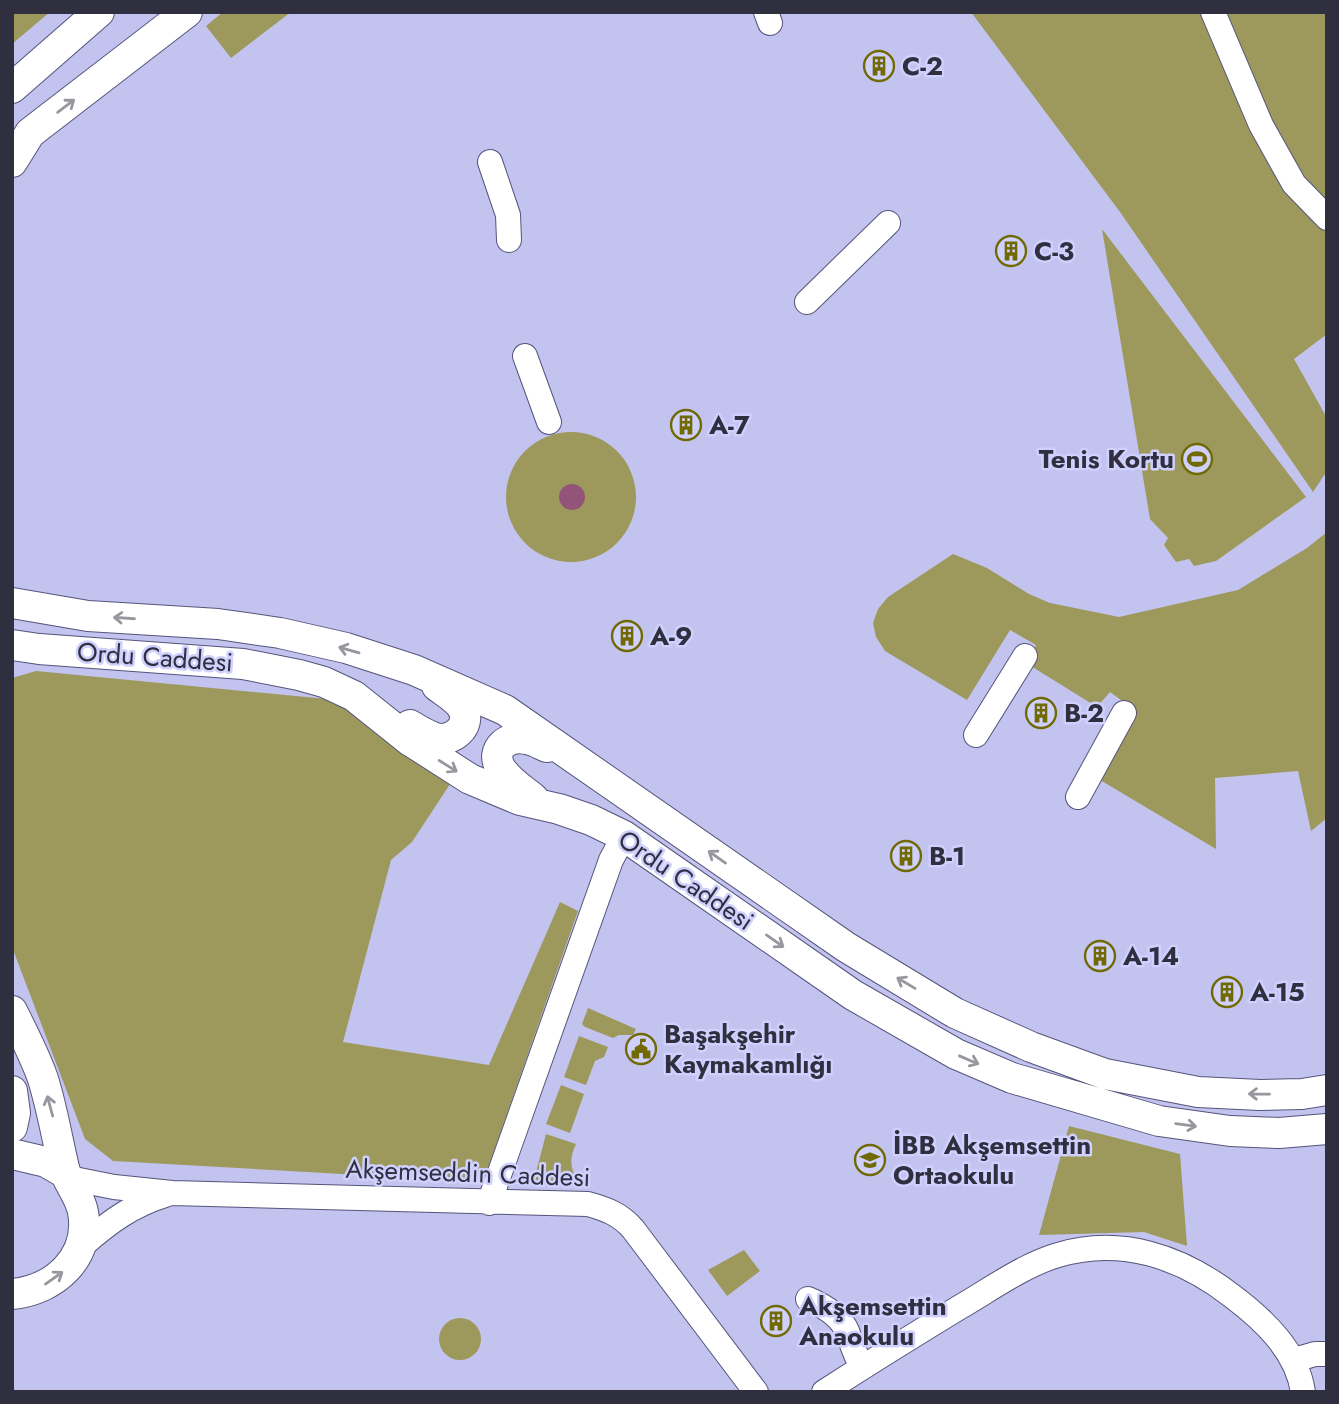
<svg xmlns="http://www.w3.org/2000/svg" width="1339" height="1404" viewBox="0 0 1339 1404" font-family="Jost,sans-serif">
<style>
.green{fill:#9d995c}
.water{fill:#925579}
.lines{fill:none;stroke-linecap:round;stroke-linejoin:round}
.minor-casing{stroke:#55547b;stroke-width:26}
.major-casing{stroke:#55547b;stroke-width:32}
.minor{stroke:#fff;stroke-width:24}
.major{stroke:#fff;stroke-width:30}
.oneway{stroke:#9797a0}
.labels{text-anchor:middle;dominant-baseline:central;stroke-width:5;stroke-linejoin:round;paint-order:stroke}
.poi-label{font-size:26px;font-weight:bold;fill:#2f2f40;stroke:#cfd0fd;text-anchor:start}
.street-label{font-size:26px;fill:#2f2f40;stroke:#cfd0fd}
</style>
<rect width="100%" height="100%" fill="#c3c3ef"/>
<!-- green -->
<path class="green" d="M12,12H50L12,44Z
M223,12H291L231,58L206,26Z
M971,12H1327V334L1294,359L1327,418V471L1313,492L1120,212Z
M1102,229L1306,497L1216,561L1194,566L1189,559L1176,562L1164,545L1168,538L1150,519Z
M506 497a65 65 0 1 1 130 0a65 65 0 1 1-130 0Z
M1327,532V818L1311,831L1298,771L1215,778L1216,849L1095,777L1132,708L1110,692L1097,707L1026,663L1036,645L1010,630L967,700L885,651L876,637L873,623L878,609L888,597L953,554L987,568L1029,594L1050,603L1119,617L1238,590L1307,548Z
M36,671L348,701L452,781L412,842L391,860L343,1042L489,1065L560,902L578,911L483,1182L113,1161L85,1139L12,947V678Z
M588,1008L636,1029L633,1035H619L613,1038L585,1027L582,1024Z
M579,1036L608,1047L604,1057L595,1061L586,1085L564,1077Z
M561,1085L584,1094L570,1133L546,1124Z
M1069,1126L1180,1154L1187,1246L1144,1232L1039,1235Z
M546,1134L576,1144C569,1159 570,1167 578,1182L576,1186L533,1184Z
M744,1250L760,1271L727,1296L708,1270Z
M439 1339a21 21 0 1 1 42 0a21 21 0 1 1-42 0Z"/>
<!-- water -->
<path class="water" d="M559 497a13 13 0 1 1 26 0a13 13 0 1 1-26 0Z"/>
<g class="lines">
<!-- minor casing -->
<g class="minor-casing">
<path id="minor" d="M766,12L770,23
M1213,12L1261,125L1294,184L1327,218
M490,162L508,215L509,240
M807,302L888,223
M525,356L549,422
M976,735L1025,656
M1078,797L1124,713
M69,1178L114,1187L172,1193L588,1204C606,1209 620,1214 633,1229L756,1392
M489,1203L611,860L624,836
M83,1245C108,1223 132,1205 165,1195
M808,1299C822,1305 840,1315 847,1331C852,1344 855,1355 862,1367
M1294,1360L1315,1354H1327
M824,1392C869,1363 914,1335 960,1307C991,1289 1024,1265 1058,1255C1121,1236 1182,1257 1232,1296C1264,1320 1297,1351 1303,1392"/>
</g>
<!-- major casing -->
<g class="major-casing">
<path id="major" d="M12,88L99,12
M12,162L30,133L187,12
M12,603L88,616L218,624L280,633L346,648L414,670L505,710L846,947L955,1013L1031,1047L1105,1074L1198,1092L1260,1095L1302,1094L1327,1090
M12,645L39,649L243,664L299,675L324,682L354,696L409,740L470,779L520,800L559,809L591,820L624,836L853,995L956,1054L1012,1078L1159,1121L1230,1131L1279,1133L1327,1129
M410,725C418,730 427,735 435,738C452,743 472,726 463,709C458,699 446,693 437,686
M533,798C522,789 507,780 500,767C490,749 508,735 526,739C533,740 540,744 547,747
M12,1011C23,1033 35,1056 43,1079C52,1108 57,1138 64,1168C67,1182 80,1195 83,1212C91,1257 55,1290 12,1294
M12,1091L15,1113L12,1127
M12,1154L46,1162L65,1173"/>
</g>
<!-- minor -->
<use href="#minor" class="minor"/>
<!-- major -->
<use href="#major" class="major"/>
</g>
<!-- one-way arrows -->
<defs><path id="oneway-shaft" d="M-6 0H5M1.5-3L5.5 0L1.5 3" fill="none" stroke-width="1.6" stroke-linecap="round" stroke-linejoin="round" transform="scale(1.75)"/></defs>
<g class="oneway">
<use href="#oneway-shaft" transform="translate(66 106) rotate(-37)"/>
<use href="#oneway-shaft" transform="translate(124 618) rotate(-176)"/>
<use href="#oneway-shaft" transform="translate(349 650) rotate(-164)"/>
<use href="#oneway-shaft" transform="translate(448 766) rotate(32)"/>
<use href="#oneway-shaft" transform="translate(717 857) rotate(-145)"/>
<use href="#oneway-shaft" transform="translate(775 941) rotate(35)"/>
<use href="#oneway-shaft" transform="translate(906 983) rotate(-149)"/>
<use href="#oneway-shaft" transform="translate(969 1060) rotate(23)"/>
<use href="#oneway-shaft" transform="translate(1259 1094) rotate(-179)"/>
<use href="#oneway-shaft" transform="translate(50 1106) rotate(-105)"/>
<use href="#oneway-shaft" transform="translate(1186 1125) rotate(8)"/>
<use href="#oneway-shaft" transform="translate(54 1278) rotate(-35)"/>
</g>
<!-- icons -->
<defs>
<g id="building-ring" transform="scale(1.575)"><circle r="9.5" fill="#cfd0fd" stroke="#716901" stroke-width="1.5"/><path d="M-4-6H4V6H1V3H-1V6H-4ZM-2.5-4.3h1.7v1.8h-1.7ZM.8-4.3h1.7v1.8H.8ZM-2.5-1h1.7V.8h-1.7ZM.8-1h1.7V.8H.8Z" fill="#716901"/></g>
<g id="stadium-ring" transform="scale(1.575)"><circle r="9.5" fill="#cfd0fd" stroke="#716901" stroke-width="1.5"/><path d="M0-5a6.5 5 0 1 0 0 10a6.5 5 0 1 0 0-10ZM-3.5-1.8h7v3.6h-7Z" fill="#716901"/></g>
<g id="civic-ring" transform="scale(1.575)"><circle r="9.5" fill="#cfd0fd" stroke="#716901" stroke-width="1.5"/><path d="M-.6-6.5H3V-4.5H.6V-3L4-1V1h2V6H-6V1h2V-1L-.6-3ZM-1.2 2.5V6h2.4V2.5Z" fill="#716901"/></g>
<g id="school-ring" transform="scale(1.575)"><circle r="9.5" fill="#cfd0fd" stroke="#716901" stroke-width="1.5"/><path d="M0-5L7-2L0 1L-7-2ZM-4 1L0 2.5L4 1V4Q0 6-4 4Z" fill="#716901"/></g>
</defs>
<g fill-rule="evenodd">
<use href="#building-ring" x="879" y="66"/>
<use href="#building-ring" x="1011" y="251"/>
<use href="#building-ring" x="686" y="425"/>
<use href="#stadium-ring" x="1197" y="459"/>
<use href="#building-ring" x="627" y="636"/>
<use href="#building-ring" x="1041" y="713"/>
<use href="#building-ring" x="906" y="856"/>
<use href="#building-ring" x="1100" y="956"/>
<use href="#building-ring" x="1227" y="992"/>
<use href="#civic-ring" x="641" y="1049"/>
<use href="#school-ring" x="870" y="1160"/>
<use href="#building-ring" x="776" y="1321"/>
</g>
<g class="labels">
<!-- poi labels -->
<g class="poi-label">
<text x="902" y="66">C-2</text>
<text x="1034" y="251">C-3</text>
<text x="709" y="425">A-7</text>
<text x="1174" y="459" text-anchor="end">Tenis Kortu</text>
<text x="650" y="636">A-9</text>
<text x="1064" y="713">B-2</text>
<text x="929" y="856">B-1</text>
<text x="1123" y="956">A-14</text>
<text x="1250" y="992">A-15</text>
<text x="664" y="1034">Başakşehir<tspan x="664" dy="30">Kaymakamlığı</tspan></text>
<text x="893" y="1145">İBB Akşemsettin<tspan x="893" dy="30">Ortaokulu</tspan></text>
<text x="799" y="1306">Akşemsettin<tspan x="799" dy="30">Anaokulu</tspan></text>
</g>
<!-- street labels -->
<g class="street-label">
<text transform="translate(155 657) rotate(4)">Ordu Caddesi</text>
<text transform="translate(686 880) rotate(34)">Ordu Caddesi</text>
<text transform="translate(468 1173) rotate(2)">Akşemseddin Caddesi</text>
</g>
</g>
<!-- border -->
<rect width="1339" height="1404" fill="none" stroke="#2f2f40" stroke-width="28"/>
</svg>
